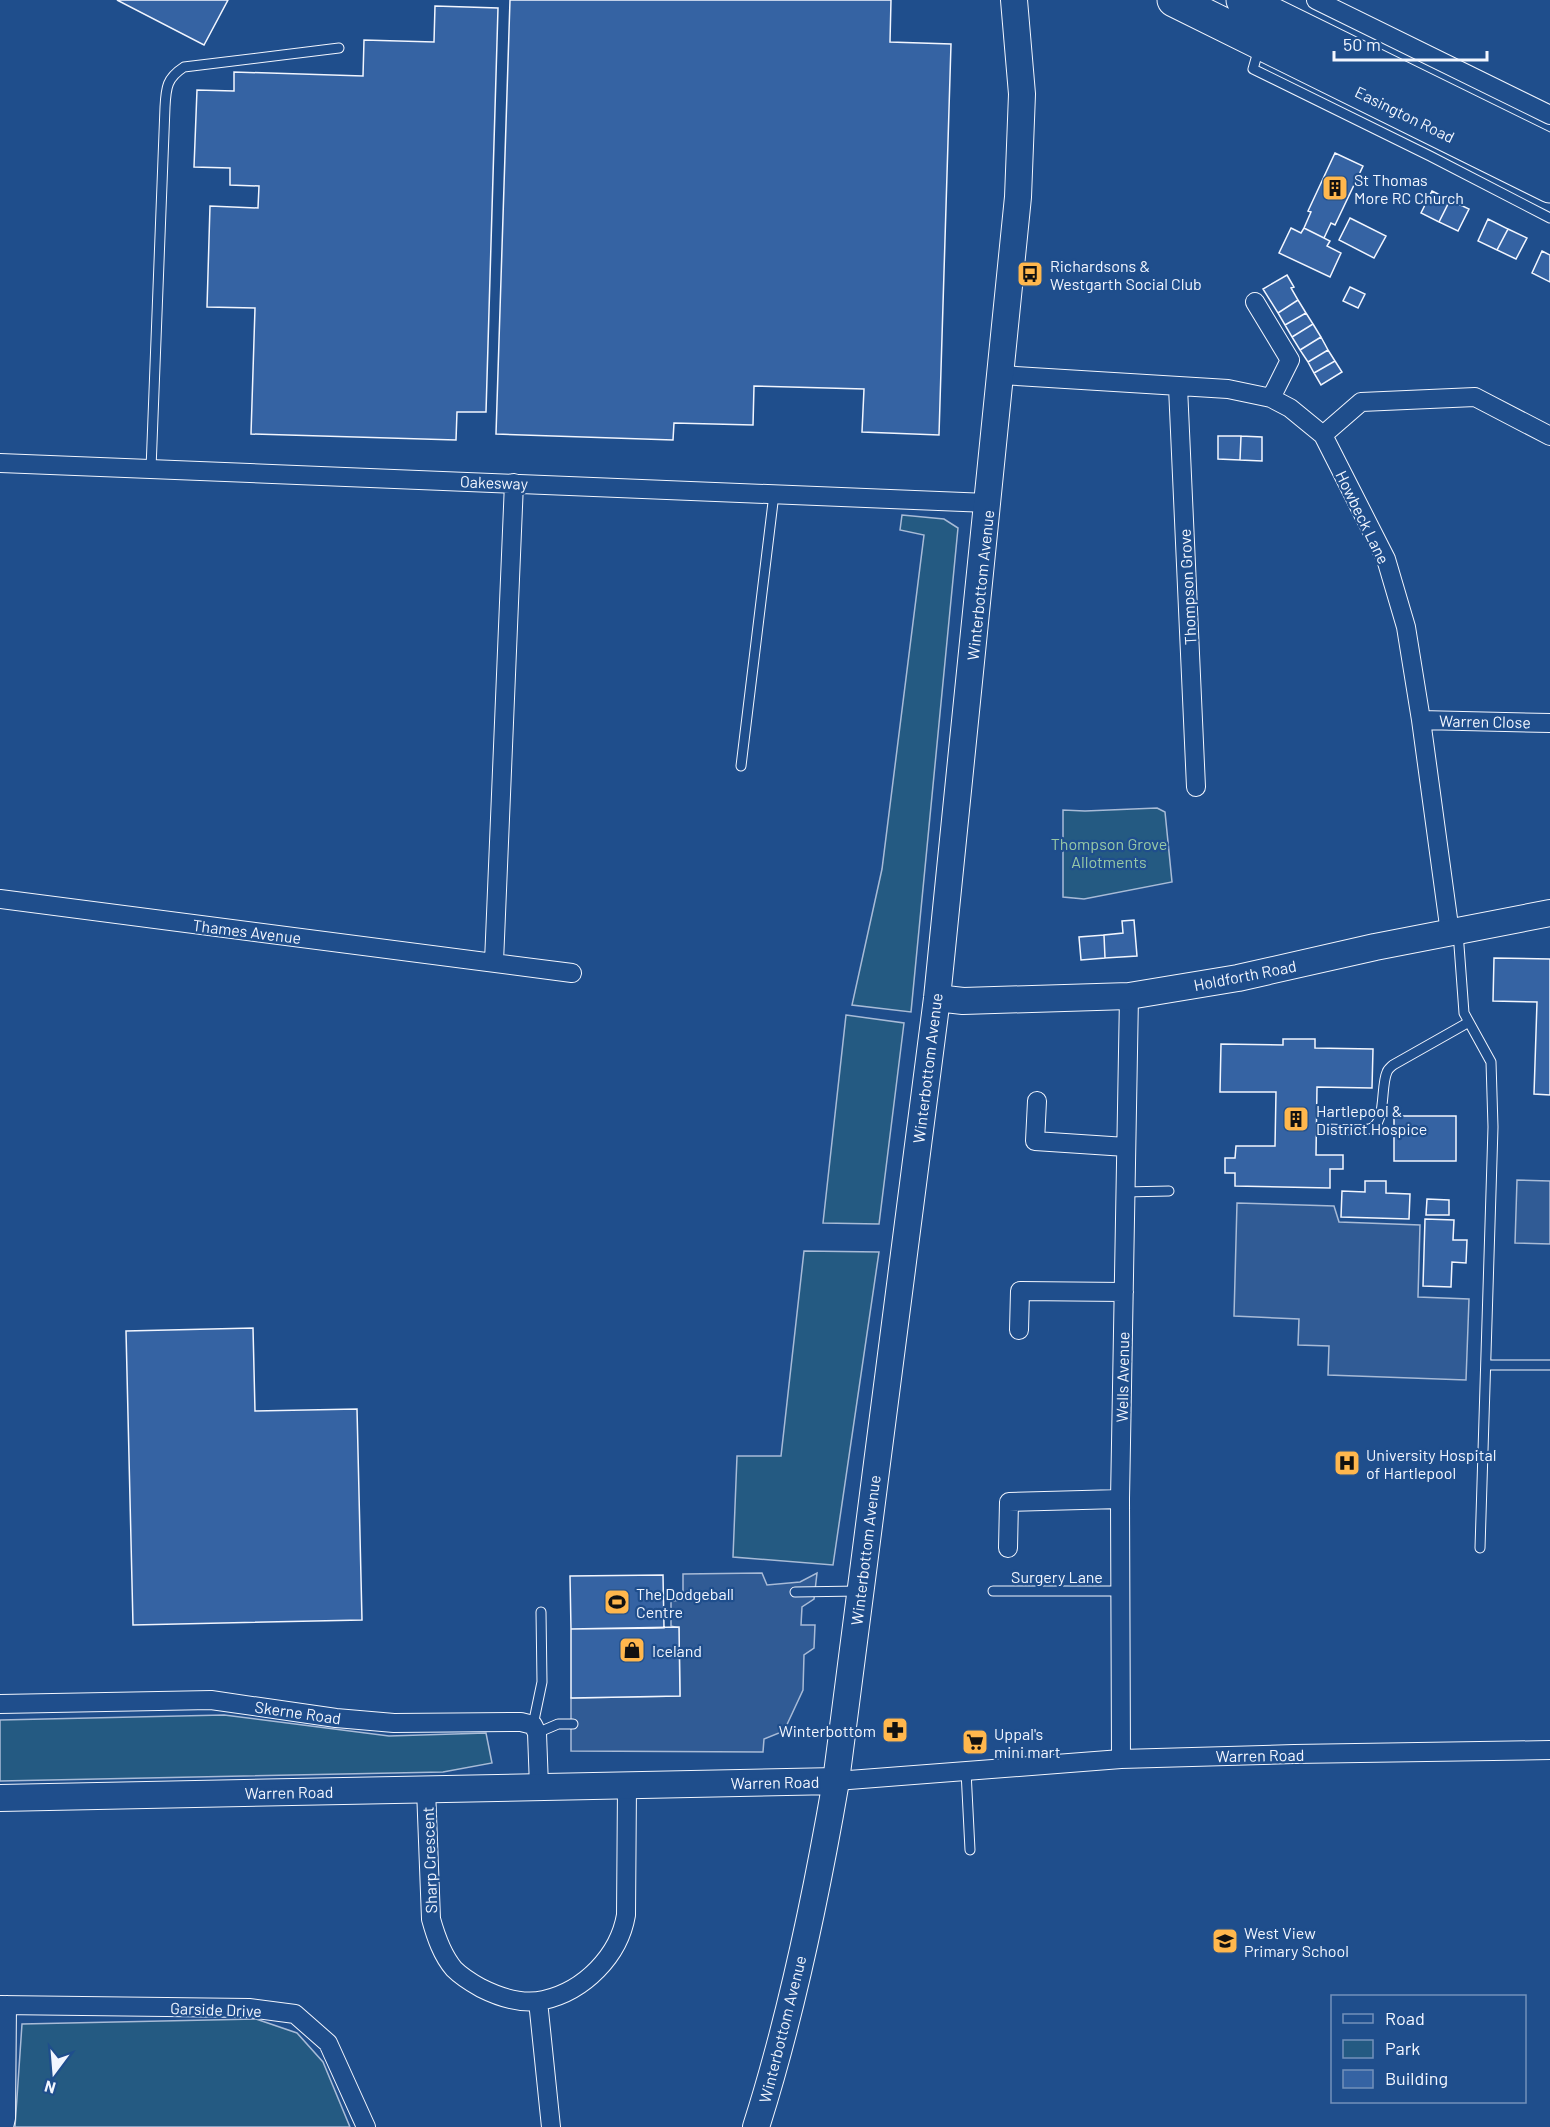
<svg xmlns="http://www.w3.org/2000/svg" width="1550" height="2127" viewBox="0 0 1550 2127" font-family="Barlow,sans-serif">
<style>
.green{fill:#245a82;stroke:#a8bbd7;stroke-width:1.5}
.parking{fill:#305b95;stroke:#a8bbd7;stroke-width:1.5}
.building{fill:#3563a3;stroke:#f2f6ff;stroke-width:1.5}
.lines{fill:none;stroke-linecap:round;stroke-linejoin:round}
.lane-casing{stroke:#f2f6ff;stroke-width:11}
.street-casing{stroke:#f2f6ff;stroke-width:20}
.secondary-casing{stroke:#f2f6ff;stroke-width:28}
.highway-casing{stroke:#f2f6ff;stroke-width:35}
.lane{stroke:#1f4e8c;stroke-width:9}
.street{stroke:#1f4e8c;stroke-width:18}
.secondary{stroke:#1f4e8c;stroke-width:26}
.highway{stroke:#1f4e8c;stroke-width:33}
.labels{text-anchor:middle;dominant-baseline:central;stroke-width:4.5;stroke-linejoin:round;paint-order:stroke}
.street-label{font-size:16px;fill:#f2f6ff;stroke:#1f4e8c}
.poi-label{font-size:16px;fill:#f2f6ff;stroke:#1f4e8c;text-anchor:start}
.park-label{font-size:16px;fill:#97c8a6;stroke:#1f4e8c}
</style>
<rect width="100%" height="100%" fill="#1f4e8c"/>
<!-- green -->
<path class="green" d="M902,515L944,519L958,528L911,1012L852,1005L882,869L924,535L900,530Z
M1157,808L1165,812L1172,882L1084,899L1063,897V810L1085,811Z
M846,1015L904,1023L879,1224L823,1223Z
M804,1251L879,1252L833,1565L733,1557L737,1456H781Z
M224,1715L389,1736L486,1733L492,1763L443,1772L0,1781V1720Z
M256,2019L297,2033L323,2062L350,2127H15L22,2024Z"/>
<!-- parking -->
<path class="parking" d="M1517,1180L1550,1181V1244L1515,1243Z
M1237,1203L1334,1206L1339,1222L1420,1225L1418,1297L1469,1299L1466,1380L1328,1375L1329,1346L1298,1345L1299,1319L1234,1316Z
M762,1573L767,1585L800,1582L817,1573L814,1599L802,1607L801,1625H815L814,1648L804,1655L803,1690L784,1731L764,1739L763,1752L571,1751V1698L680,1696L679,1628L671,1626V1601L683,1600V1574Z"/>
<!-- building -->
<path class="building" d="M117,0H228L204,45Z
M510,0H891L890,42L951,44L939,435L862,432L864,389L754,386L753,425L674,423L673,440L496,434Z
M435,6L498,8L486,412H457L456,440L251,434L255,308L207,307L210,206L258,208L259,186L230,185V168L194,167L197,90L234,91V72L363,76L364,40L434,42Z
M1335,153L1363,166L1335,225L1331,223L1324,238L1304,228L1311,212L1308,211Z
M1432,191L1450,200L1439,222L1421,213Z
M1450,200L1469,209L1458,231L1439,222Z
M1350,218L1386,236L1374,258L1339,240Z
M1488,219L1508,229L1497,250L1478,241Z
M1291,228L1301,233L1304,228L1330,241L1327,246L1341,253L1330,277L1279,253Z
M1508,229L1527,238L1516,259L1497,250Z
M1542,251L1550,255V282L1532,273Z
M1287,275L1294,287L1291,288L1298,300L1278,313L1263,289Z
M1350,287L1365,294L1358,308L1343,301Z
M1298,300L1306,313L1285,325L1278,313Z
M1306,313L1313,324L1292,337L1285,325Z
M1313,324L1321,337L1300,350L1292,337Z
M1321,337L1328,350L1308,362L1300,350Z
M1328,350L1335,361L1314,373L1308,362Z
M1335,361L1342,372L1321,385L1314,373Z
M1218,436H1241L1240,460L1218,459Z
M1241,436L1262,437V461L1240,460Z
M1134,920L1137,956L1105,958L1104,935L1123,933L1122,921Z
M1104,935L1105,958L1081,960L1079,937Z
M1494,958L1550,959V1095L1534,1094L1537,1002L1493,1001Z
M1283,1039H1315V1048L1373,1049L1372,1088L1317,1087L1316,1155H1343V1169H1330V1188L1235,1186V1173H1225V1158H1235L1236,1146H1275L1276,1092H1220L1221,1044L1283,1045Z
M1394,1116H1456V1161H1394Z
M1365,1181H1386V1193L1410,1194L1409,1219L1341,1217L1342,1191L1365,1192Z
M1427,1199L1449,1200V1215H1426Z
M1425,1219L1454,1220L1453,1240H1467L1466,1263L1452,1262L1451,1287L1423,1286Z
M253,1328L255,1411L357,1409L362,1620L133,1625L126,1331Z
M663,1575L664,1628L571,1629L570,1576Z
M679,1627L680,1696L571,1698V1629Z"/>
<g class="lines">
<!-- lane casing -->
<g class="lane-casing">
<path id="lane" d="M1259,48L1253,69L1430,156L1550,218
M151,469L165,107C166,87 167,78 184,67L339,48
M741,766L774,494
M1458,932L1464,1013L1491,1062L1493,1127L1480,1548
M1325,1129C1339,1129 1355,1131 1369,1129C1387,1125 1380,1087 1387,1072C1388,1069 1391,1067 1393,1065L1469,1022
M1125,1192L1169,1191
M1486,1365H1550
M993,1591H1120
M795,1592L859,1591
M533,1725L542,1682L541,1612
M537,1733L558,1724H573
M966,1771L970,1850"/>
</g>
<!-- street casing -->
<g class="street-casing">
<path id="street" d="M1316,0L1550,115
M1255,302L1290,360L1271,398
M1001,375L1228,389L1271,398L1290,408L1323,435L1386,559L1406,627L1421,720L1450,933
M1178,387L1196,787
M1323,435L1361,402L1475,397L1550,436
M0,463L988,503
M1421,720L1550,723
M0,899L572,973
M494,962L514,483
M1037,1101L1035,1141L1126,1147
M1019,1330L1020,1291L1124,1292
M1008,1548L1009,1502L1120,1499
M0,1704L211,1700L336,1718L394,1723L521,1722L533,1725L537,1733L539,1786
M1121,1759L1120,1499L1129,996
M836,1781L1121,1759L1294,1754L1550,1750
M426,1789L431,1919C436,1937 442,1955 454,1969C461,1976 472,1983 481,1988C499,1997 523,2005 544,2000C584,1991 619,1956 626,1915L627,1786
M538,2001L551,2127
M0,2005L249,2008L295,2014L328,2043L366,2127
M4,2127L6,2118L7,2005"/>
</g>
<!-- secondary casing -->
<g class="secondary-casing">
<path id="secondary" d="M937,998L963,1001L1129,996L1238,978L1375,947L1550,913
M0,1798L836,1781
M756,2127C792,2014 816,1897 836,1781L937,998L1018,197L1022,94L1014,0"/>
</g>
<!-- highway casing -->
<g class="highway-casing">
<path id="highway" d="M1174,0L1550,186
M1243,0L1550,151"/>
</g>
<!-- lane -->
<use href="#lane" class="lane"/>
<!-- street -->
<use href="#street" class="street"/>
<!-- secondary -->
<use href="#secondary" class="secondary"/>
<!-- highway -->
<use href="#highway" class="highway"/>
</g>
<!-- icons -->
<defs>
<g id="building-square" transform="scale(1.35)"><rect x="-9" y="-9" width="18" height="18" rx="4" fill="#ffb74d" stroke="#1f4e8c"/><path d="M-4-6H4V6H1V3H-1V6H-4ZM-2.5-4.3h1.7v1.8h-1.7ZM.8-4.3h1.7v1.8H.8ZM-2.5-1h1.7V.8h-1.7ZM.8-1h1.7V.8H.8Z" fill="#111"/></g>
<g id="bus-square" transform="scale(1.35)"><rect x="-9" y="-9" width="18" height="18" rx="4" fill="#ffb74d" stroke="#1f4e8c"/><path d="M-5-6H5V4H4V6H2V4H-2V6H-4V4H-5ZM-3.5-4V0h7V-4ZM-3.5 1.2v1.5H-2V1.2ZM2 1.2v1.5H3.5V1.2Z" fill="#111"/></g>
<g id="hospital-square" transform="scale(1.35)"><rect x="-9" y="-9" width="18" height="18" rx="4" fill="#ffb74d" stroke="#1f4e8c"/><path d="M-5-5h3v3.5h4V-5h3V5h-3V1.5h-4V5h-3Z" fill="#111"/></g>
<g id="stadium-square" transform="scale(1.35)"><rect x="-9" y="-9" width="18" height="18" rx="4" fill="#ffb74d" stroke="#1f4e8c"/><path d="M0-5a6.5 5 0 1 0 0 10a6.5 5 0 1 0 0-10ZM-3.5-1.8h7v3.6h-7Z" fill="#111"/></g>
<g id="shop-square" transform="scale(1.35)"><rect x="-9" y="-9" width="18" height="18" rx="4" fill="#ffb74d" stroke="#1f4e8c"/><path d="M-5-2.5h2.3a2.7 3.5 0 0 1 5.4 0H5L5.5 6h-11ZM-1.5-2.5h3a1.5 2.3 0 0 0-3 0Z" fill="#111"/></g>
<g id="pharmacy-square" transform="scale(1.35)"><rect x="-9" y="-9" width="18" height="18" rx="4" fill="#ffb74d" stroke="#1f4e8c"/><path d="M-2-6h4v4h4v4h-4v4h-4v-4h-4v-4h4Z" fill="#111"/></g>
<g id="supermarket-square" transform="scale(1.35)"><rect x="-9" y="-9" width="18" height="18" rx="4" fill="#ffb74d" stroke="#1f4e8c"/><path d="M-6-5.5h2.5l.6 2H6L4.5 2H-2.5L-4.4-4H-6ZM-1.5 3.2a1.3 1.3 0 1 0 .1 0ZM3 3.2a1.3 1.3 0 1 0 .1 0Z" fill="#111"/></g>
<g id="school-square" transform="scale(1.35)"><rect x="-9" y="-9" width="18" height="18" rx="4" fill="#ffb74d" stroke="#1f4e8c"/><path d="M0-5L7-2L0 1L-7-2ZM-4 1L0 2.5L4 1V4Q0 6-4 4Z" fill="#111"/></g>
</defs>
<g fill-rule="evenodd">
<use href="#building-square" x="1335" y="188"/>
<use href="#bus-square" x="1030" y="274"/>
<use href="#building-square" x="1296" y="1119"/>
<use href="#hospital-square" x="1347" y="1463"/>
<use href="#stadium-square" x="617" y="1602"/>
<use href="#shop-square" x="632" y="1650"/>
<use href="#pharmacy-square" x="895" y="1730"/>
<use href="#supermarket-square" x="975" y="1742"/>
<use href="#school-square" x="1225" y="1941"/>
</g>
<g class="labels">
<!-- street labels -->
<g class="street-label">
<text transform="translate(1405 114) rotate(26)">Easington Road</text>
<text transform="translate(494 482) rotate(2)">Oakesway</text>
<text transform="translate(1363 517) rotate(64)">Howbeck Lane</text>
<text transform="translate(980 585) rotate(-84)">Winterbottom Avenue</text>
<text transform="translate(1187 587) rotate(-93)">Thompson Grove</text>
<text transform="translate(1485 721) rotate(1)">Warren Close</text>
<text transform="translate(247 931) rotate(7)">Thames Avenue</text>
<text transform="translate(1245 975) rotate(-11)">Holdforth Road</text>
<text transform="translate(927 1068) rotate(-83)">Winterbottom Avenue</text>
<text transform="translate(1122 1377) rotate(-89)">Wells Avenue</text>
<text transform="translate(865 1550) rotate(-83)">Winterbottom Avenue</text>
<text x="1057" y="1576">Surgery Lane</text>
<text transform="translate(298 1712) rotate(8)">Skerne Road</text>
<text transform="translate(1260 1755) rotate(-1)">Warren Road</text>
<text transform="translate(775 1782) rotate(-1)">Warren Road</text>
<text transform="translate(289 1792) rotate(-1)">Warren Road</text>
<text transform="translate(429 1860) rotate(-92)">Sharp Crescent</text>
<text transform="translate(216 2009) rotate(2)">Garside Drive</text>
<text transform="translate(782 2029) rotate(-76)">Winterbottom Avenue</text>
</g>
<!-- poi labels -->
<g class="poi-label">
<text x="1354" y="179">St Thomas<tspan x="1354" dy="18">More RC Church</tspan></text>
<text x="1050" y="265">Richardsons &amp;<tspan x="1050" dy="18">Westgarth Social Club</tspan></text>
<text x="1316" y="1110">Hartlepool &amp;<tspan x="1316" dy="18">District Hospice</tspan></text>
<text x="1366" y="1454">University Hospital<tspan x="1366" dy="18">of Hartlepool</tspan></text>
<text x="636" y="1593">The Dodgeball<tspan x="636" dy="18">Centre</tspan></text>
<text x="652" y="1650">Iceland</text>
<text x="876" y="1730" text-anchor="end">Winterbottom</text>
<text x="994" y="1733">Uppal's<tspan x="994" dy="18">mini mart</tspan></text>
<text x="1244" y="1932">West View<tspan x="1244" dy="18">Primary School</tspan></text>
</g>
<!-- park labels -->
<g class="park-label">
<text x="1109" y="843">Thompson Grove<tspan x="1109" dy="18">Allotments</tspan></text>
</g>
</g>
<!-- legend -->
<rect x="1331" y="1995" width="195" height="108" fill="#1f4e8c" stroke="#7391ba" stroke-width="1.5"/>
<rect x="1343" y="2014" width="30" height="9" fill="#1f4e8c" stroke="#7391ba" stroke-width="1.5"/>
<text x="1385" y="2025" font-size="18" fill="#f2f6ff">Road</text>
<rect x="1343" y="2040" width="30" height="18" fill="#245a82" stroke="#7391ba" stroke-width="1.5"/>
<text x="1385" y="2055" font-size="18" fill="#f2f6ff">Park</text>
<rect x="1343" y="2070" width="30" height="18" fill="#3563a3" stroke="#7391ba" stroke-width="1.5"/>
<text x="1385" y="2085" font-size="18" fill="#f2f6ff">Building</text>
<!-- north arrow -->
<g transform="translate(54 2073) rotate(196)" stroke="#1f4e8c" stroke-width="4.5" paint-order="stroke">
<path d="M0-4.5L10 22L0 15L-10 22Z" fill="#f2f6ff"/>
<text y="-9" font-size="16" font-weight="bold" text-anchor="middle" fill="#f2f6ff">N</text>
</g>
<!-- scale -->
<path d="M1334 51v9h153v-9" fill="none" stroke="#f2f6ff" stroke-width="3"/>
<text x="1343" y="51" font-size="18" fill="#f2f6ff" stroke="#1f4e8c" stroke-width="4.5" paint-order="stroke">50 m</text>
</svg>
